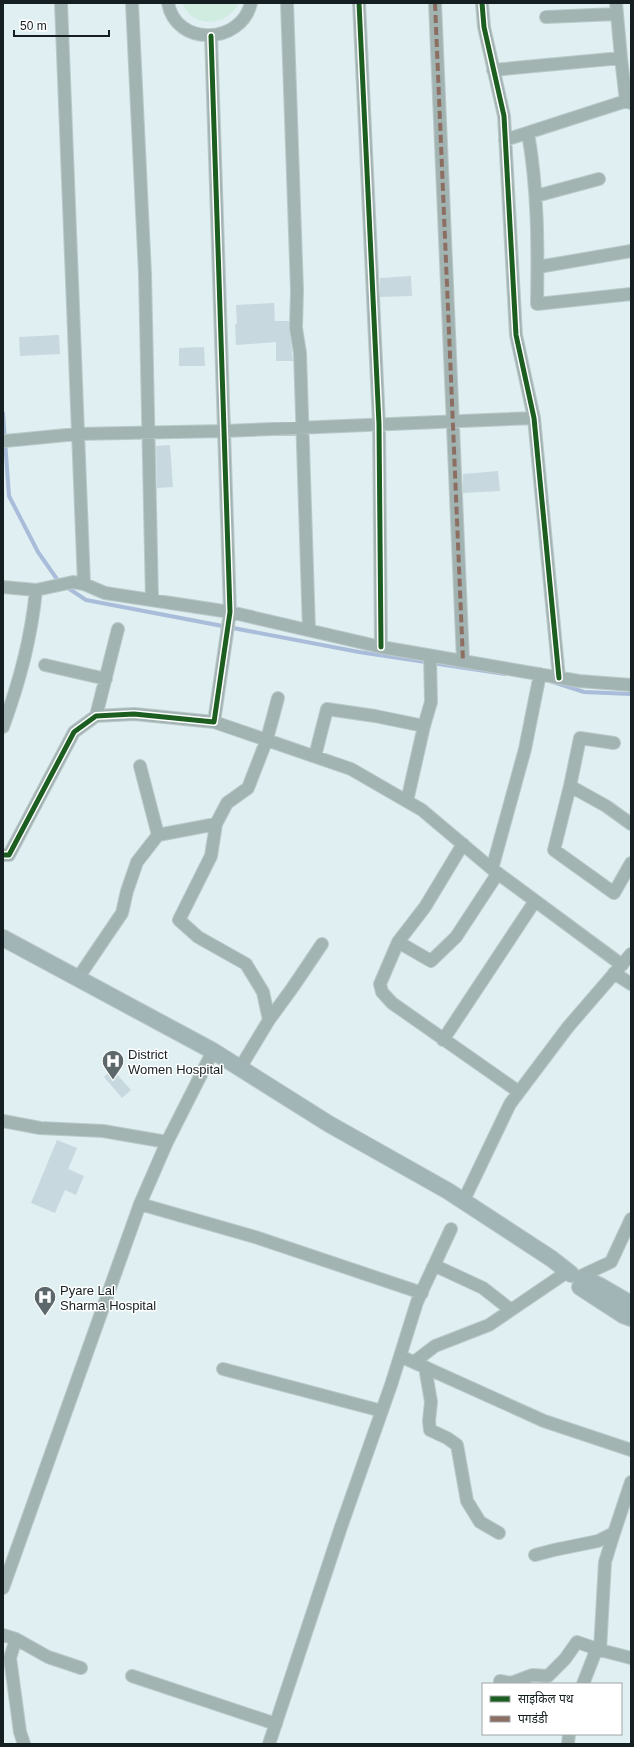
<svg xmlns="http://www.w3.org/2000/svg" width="634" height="1747" viewBox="0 0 634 1747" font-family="Helvetica,'Noto Sans Devanagari',sans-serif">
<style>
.green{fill:#d0ece1}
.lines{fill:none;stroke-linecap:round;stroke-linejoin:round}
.stream{stroke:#a9bdda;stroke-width:4}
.building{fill:#c8d8df}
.minor-casing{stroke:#bcc9cb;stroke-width:14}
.major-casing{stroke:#bcc9cb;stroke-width:18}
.minor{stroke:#a2b4b2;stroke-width:12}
.major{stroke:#a1b5b6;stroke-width:16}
.quiet{stroke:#8d6e63;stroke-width:4;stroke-dasharray:8 4;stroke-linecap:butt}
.cycleway-casing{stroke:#fff;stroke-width:8}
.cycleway{stroke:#1b5e20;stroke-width:5}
.labels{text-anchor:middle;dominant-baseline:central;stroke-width:3;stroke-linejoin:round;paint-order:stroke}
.poi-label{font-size:13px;fill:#151f22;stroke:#fff;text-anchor:start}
</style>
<rect width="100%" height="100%" fill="#dfeff2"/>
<!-- green -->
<path class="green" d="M182,3H239C227,27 193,29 182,3Z"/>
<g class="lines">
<!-- stream -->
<path class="stream" d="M3,413L9,496L38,552L59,582
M65,586L86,600L359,652L505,674
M550,681L584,692L631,694"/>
</g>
<!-- building -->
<path class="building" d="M411,276L412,296L380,297V278Z
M274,303L275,321H289L293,361H276V342L236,345L235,324H237L236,305Z
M59,335L60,354L20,356L19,337Z
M204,347L205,366H179V348Z
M170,445L173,487L157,488L156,446Z
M498,471L500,491L463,493V474Z
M112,1069L131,1090L122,1098L104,1077Z
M57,1140L77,1148L68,1169L84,1176L76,1195L65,1190L55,1213L31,1203Z"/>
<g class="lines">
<!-- minor casing -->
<g class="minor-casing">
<path id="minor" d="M61,3L84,584
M132,3L145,274L152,600
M168,3C176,47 241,45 251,3
M287,3L297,290L296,328L300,353L309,630
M359,3L379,424L381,647
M435,3L463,661
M482,3L484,27L504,116L516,335L534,418L559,678
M616,3L621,58
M546,17L617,14
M493,70L621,58L626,101L631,103
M528,133C538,190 538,246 537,304L631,294
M505,140L626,101
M536,196L599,179
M538,267L631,251
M5,441L77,434L224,431L534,418
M3,587L36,590L73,582L84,584L105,593L230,612L381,647L579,681L631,685
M45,665L106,679
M96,716L118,629
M214,722L351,769L422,810L492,869L622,965
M424,726L431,702L430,656
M3,727C20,680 31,639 36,590
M315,756L327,709L375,716L424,726L407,801
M140,766L158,835
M570,786L580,738L614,743
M216,824L211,856L179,920L198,937L246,964L263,992L269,1020L240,1068
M631,824L606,806L570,786L554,850L614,893L631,863
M463,844L425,907L398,942L380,984L382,992L392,1003L519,1092
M3,855H9L74,732L96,716L134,714L214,722L230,612L211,36
M492,869L525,749L540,674
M398,942L431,961L456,937L498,873
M614,973L631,984
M78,978L122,913L127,891L137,862L158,835L216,824L227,803L248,788L267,739L278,698
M269,1020L293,987L322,944
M443,1040L535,901
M3,1121L40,1128L103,1131L167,1142
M463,1202L510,1104L568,1027L631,954
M140,1204L255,1237L422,1293
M433,1267L440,1268L483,1288L511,1310
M583,1275L611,1262L631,1219
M400,1356L544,1421L631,1450
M414,1362L435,1346L489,1325L567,1272
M425,1367L431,1402L429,1421L430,1430L447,1438L457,1445L467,1501L480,1522L499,1533
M223,1369L382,1411
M614,1533L605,1562L600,1650L631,1658
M535,1555L554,1550L598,1541L614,1533L631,1482
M3,1588L140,1204L167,1142L213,1051
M3,1635L16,1639L10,1658L20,1732L24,1744
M16,1639L48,1657L81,1668
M132,1676L276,1724
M500,1681L511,1683L532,1675L548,1676L565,1659L577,1642L600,1650
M583,1684L597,1648
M269,1744L341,1527L391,1385L417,1302L451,1229
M568,1744L569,1734"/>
</g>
<!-- major casing -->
<g class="major-casing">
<path id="major" d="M3,938L213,1051L329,1124L448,1191L552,1259L571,1274
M585,1279L600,1286L631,1304
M580,1287L623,1315L631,1318"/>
</g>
<!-- minor -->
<use href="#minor" class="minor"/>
<!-- major -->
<use href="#major" class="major"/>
<!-- quiet -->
<path class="quiet" d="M435,3L463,661"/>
<!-- cycleway casing -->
<g class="cycleway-casing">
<path id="cycleway" d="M359,3L379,424L381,647
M482,3L484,27L504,116L516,335L534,418L559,678
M3,855H9L74,732L96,716L134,714L214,722L230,612L211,36"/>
</g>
<!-- cycleway -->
<use href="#cycleway" class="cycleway"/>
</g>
<!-- icons -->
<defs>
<g id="hospital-pin" transform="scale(1.15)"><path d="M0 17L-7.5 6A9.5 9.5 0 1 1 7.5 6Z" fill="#5c686b" stroke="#fff"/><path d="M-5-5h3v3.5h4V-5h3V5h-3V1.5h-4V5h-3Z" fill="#fff"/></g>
</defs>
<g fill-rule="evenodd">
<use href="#hospital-pin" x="113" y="1061"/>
<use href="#hospital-pin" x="45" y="1297"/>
</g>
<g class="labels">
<!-- poi labels -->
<g class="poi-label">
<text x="128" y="1054">District<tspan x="128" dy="15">Women Hospital</tspan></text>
<text x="60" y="1290">Pyare Lal<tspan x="60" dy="15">Sharma Hospital</tspan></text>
</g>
</g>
<!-- border -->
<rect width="634" height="1747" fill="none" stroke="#151f22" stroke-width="8"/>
<!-- legend -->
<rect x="482" y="1683" width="140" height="52" fill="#ffffff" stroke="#a1a5a7"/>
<rect x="490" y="1696" width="20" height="6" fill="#1b5e20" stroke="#a1a5a7"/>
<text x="518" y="1703" font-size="12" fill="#151f22">साइकिल पथ</text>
<rect x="490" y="1716" width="20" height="6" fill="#8d6e63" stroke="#a1a5a7"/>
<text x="518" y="1723" font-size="12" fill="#151f22">पगडंडी</text>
<!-- scale -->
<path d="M14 30v6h95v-6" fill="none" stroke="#151f22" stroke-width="2"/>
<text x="20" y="30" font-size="12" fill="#151f22" stroke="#ffffff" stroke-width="3" paint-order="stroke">50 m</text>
</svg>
